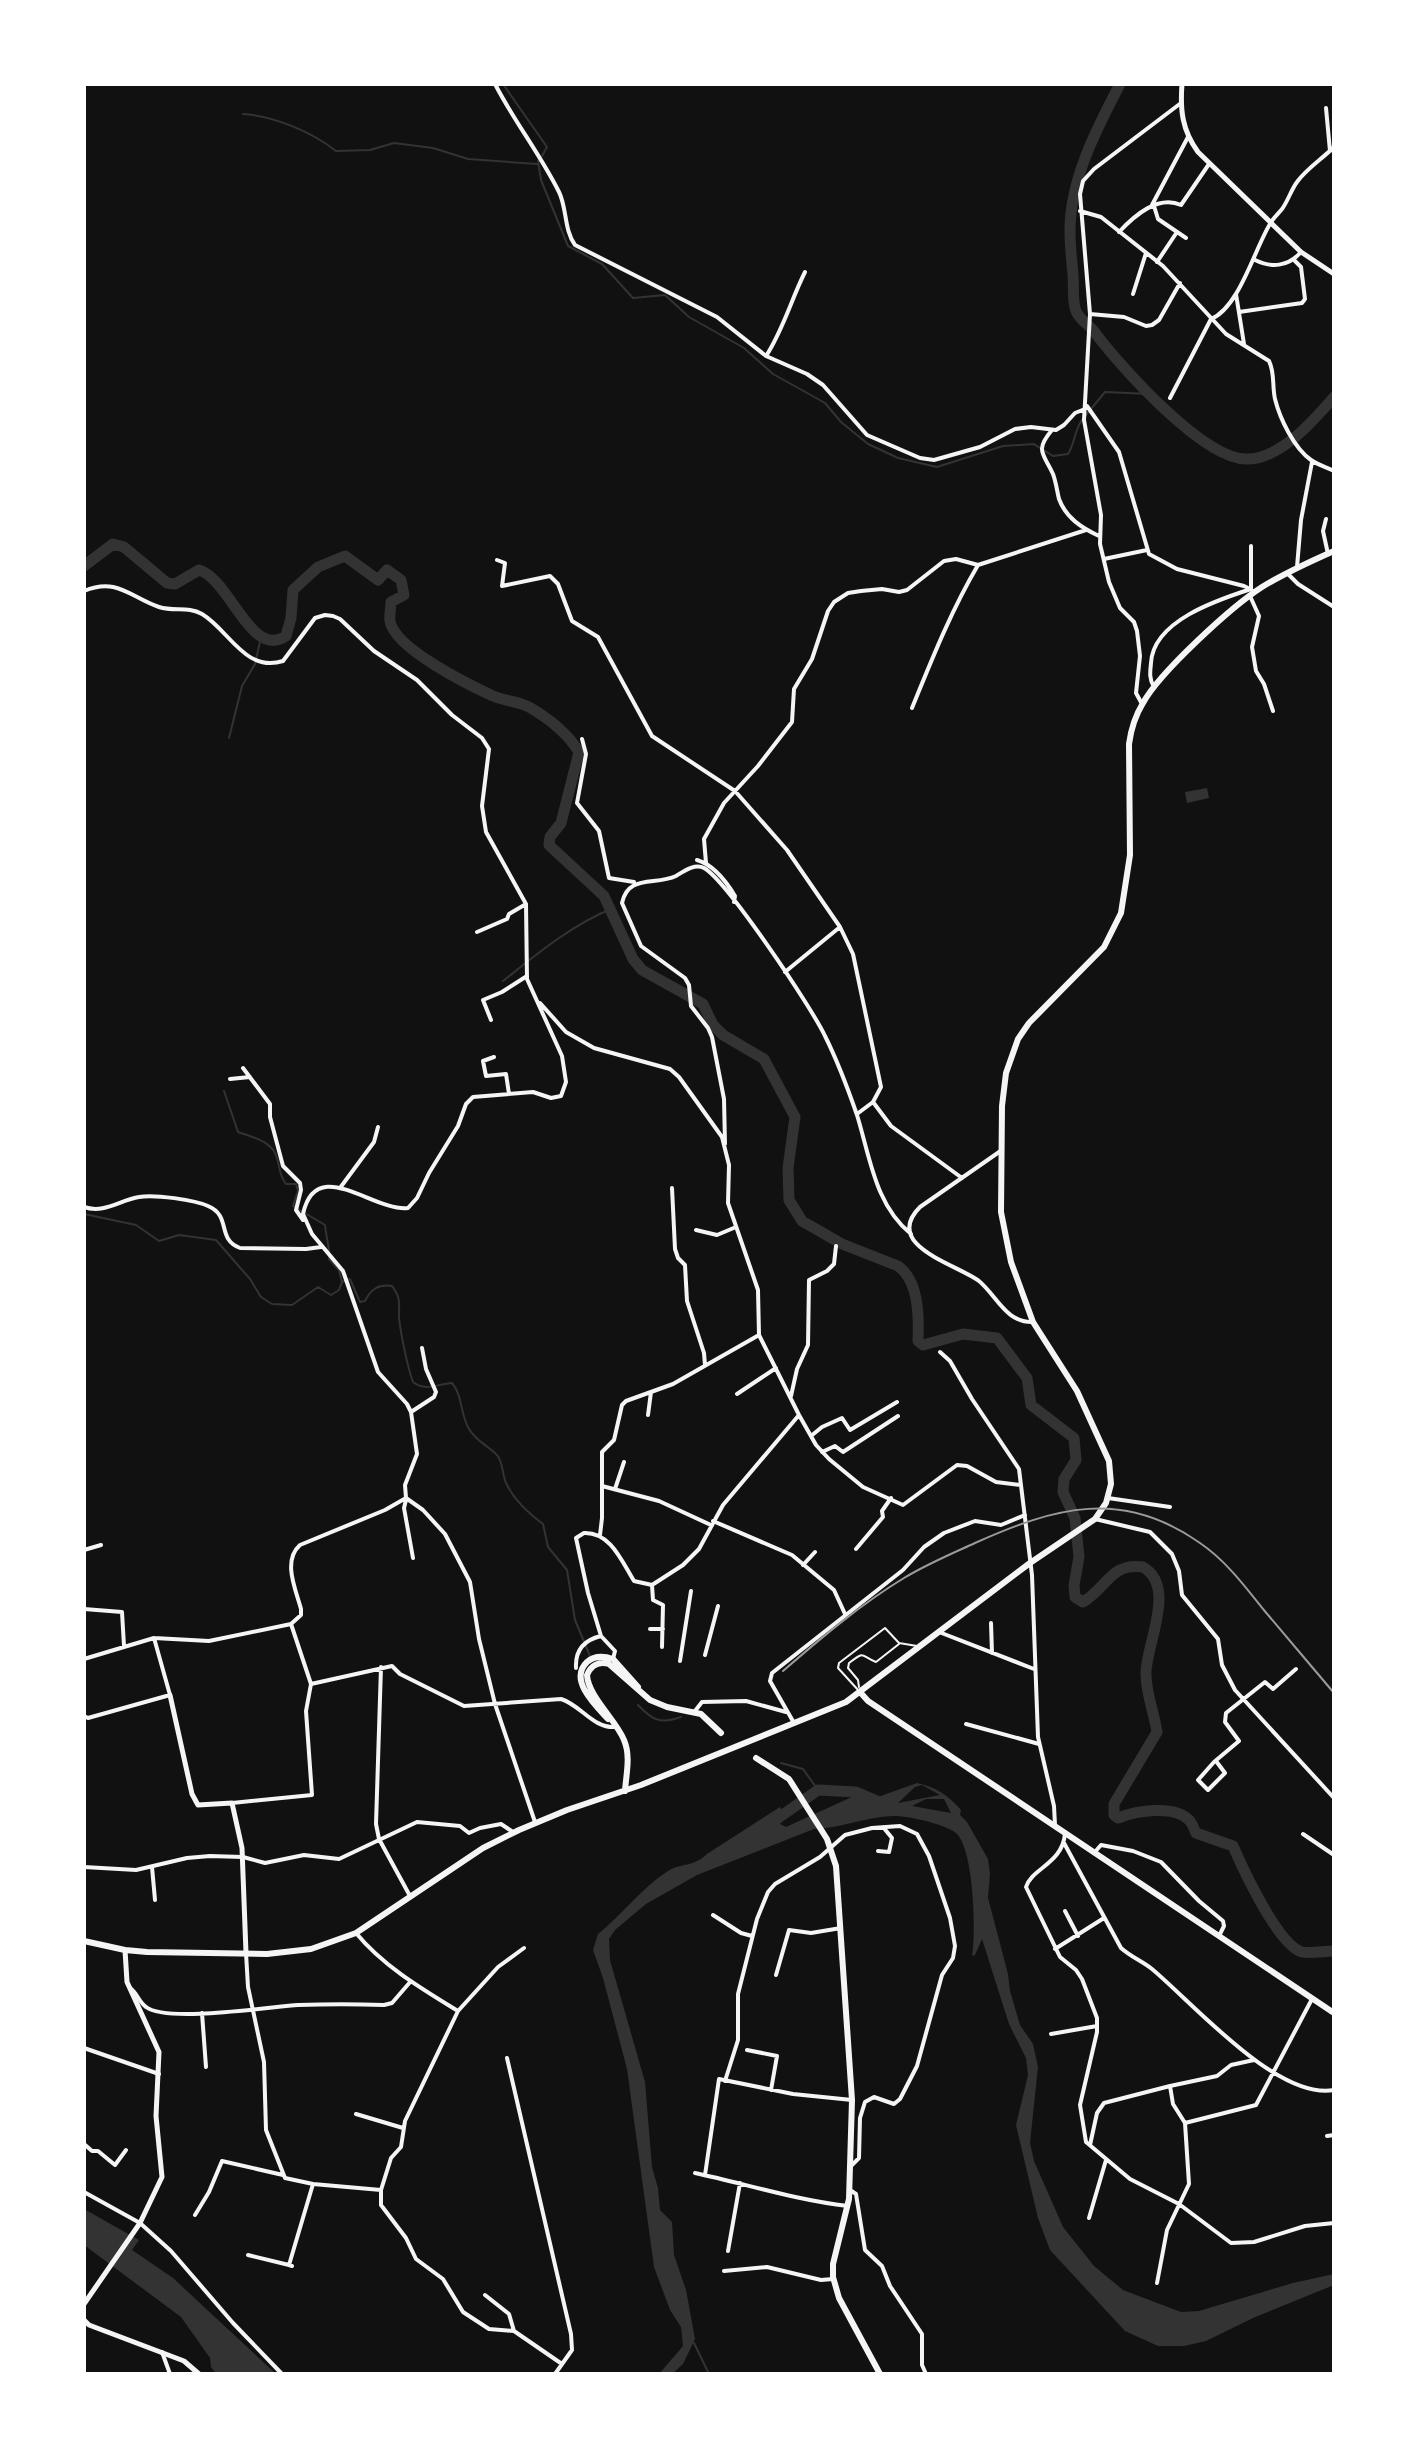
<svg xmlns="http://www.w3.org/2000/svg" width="1418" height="2458" font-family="'Nunito Sans',sans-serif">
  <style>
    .water { fill: #333; fill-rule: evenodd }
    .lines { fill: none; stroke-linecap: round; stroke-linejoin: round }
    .stream { stroke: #333; stroke-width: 2 }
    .river { stroke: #333; stroke-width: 11 }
    .service { stroke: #f5f5f5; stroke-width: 2 }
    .minor { stroke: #f5f5f5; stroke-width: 4 }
    .tertiary { stroke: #f5f5f5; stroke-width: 5 }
    .secondary { stroke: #f5f5f5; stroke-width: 5 }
    .primary { stroke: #f5f5f5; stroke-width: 6 }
    .rail { stroke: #9a9a9a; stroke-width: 2 }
  </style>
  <rect width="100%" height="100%" fill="#111"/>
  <path class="water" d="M1207,788L1209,798L1187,803L1185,792Z
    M917,1783C936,1787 949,1796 961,1810L960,1815L967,1822L988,1859L990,1874L988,1898L1008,1974L1010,1991L1020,2025L1033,2044L1038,2067L1030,2143L1034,2161L1063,2227L1094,2266L1123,2290L1181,2312L1199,2311L1293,2283L1334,2274V2285L1253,2318L1206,2341L1184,2346H1158L1125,2331L1050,2250L1038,2218L1016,2125L1028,2075L1026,2058L1009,2024L982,1939L975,1955L972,1956C976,1932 974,1852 957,1834C949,1825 906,1815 893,1816C866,1817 841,1828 814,1829L697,1875L646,1904L615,1930L609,1939L610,1960L645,2082L652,2167L658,2188L660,2210L672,2222L674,2255L686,2290L695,2339L683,2364L672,2374H659L683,2346L681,2327L670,2310L654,2267L627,2069L603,1978L593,1950L598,1934C623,1914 641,1888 668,1871C683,1862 692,1868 707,1854L780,1807L785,1816L780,1824L786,1827L854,1796L875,1798ZM922,1785L940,1795L898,1803L915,1787ZM926,1799H944L951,1813L912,1806Z
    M84,2209L139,2240L132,2250L173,2278L276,2374H216L211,2367L210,2358L181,2317L84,2245Z"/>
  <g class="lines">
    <path class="stream" d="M503,84L547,147L542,156
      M243,114C274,116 312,132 336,151L370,150L394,143L433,148L468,159L537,164
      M538,161L541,180L568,246L602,264L633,298L665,295L689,317L744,348L773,374L825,403L841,422L868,444L898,458L937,467L1003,446L1034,444L1040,448
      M1086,415L1105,392L1150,394
      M1045,451L1053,456L1068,454C1075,443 1074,431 1082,420
      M229,738L242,686L255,664L261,637
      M503,981C537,954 570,926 611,909
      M224,1091L238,1132C252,1137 273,1141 277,1158C280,1168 279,1175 286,1184H296L298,1191L293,1206L325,1225C326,1238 330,1246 329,1259L339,1270L342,1282
      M84,1214L136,1225L159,1241L179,1235L216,1240L250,1279L261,1297L272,1304L292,1305L318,1287L331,1295L339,1290L342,1282L350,1279L360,1302L365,1301C371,1289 378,1284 392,1286C401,1298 399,1303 399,1317C400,1331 408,1369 413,1382C426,1392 437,1384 452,1383C463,1396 460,1414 469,1429C476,1441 487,1445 496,1454C503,1460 502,1474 506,1483C514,1500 528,1513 543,1524L548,1547L567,1570L575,1620L590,1656
      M638,1705C653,1721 661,1724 681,1717
      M781,1763L803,1769L818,1790
      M694,2343L709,2374"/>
    <path class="river" d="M1120,84C1097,128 1069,181 1070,233C1070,247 1072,261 1073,275C1074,285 1072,302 1076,311C1079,320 1091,326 1096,334C1121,367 1204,460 1247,459C1281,459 1314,420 1334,397
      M84,566L113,544L124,547L167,583L175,584L199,570C230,579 251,660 286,636L291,618L293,590L318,567L345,556L378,580L387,570L401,580L404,595L391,602C391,608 389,616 390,621C394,648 469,685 493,696C504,701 518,701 529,707C548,718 568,734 579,752L561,823L550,837L549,845L604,896L633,959L642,970L703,1004L713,1025L723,1035L764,1059L795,1117L788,1168L789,1200L802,1221L842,1244L898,1266C919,1281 919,1316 918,1341L923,1345L963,1334L997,1338L1027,1378L1031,1405L1074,1438L1076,1460L1064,1479L1063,1492L1075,1518L1079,1557L1074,1585L1075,1597L1083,1602C1107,1588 1111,1562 1143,1567C1176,1586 1148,1640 1146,1671C1145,1691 1154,1712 1157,1732L1114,1804V1815L1118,1818C1136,1811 1175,1804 1190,1821C1193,1825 1194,1829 1196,1833L1233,1846C1243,1869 1278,1945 1302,1952C1311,1954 1324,1951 1334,1951
      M774,1821L818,1790L856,1792L877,1801"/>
    <path class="service" d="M859,1687L858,1680L848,1668L849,1663C866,1650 860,1656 876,1662L899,1644
      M859,1691L838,1668L839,1663L885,1628L899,1643L917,1646"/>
    <path class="minor" d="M495,84C514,121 540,154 559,192C567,208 564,230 575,245L717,317L766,356L807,374L823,385L867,435L920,458L934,460L980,447L1015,429L1031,427L1056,430L1064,425L1075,413L1085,409
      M1326,108L1330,151
      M1152,205L1188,137
      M1154,206L1158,219L1186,238
      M1080,211L1101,217L1163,266L1226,334L1269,361C1275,373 1272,386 1275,399C1280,419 1294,448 1311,460C1318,465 1326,467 1334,471
      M1119,232C1135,215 1158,195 1181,205L1209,164
      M1255,260C1271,268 1288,267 1301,252
      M1157,262L1177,232
      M1133,294L1146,253
      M1236,294L1244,344
      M1239,312L1302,303L1305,299L1301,267L1294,260
      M1090,314L1124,317L1146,326L1152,325L1159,320L1180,283
      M766,356C783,330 791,300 805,272
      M1170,398L1211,319C1239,308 1255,248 1270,224C1273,218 1278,214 1282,209C1288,201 1291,190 1297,182C1306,169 1322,159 1334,147
      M1087,406L1119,452L1149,554L1177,569L1244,586L1254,591
      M1052,430C1034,451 1044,454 1053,474C1056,482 1057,491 1059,499C1066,518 1082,528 1099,536
      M1326,519L1323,531L1328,554
      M1104,559L1147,550
      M497,560L505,563L502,586L550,576L558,584L572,621L598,637L652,736L735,791L787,850L840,927L853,954L881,1087L873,1102L857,1114
      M1297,567L1301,520L1312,462
      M1287,573L1298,584L1334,607
      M84,591C117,577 130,597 159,607C174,612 188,606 202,614C229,630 245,673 283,661L315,618L325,615L333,616L340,619L374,651L417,680L452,715L482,738L489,749L482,806L486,832L526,904L527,979L562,1056L566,1082L561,1096L551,1098L533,1092L473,1097L466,1104L458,1126L429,1173L417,1198L408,1208C373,1212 316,1154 303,1214L312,1234L343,1271L378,1372L407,1404L411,1412L417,1454L405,1485L406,1498L423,1510L445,1534L470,1582L479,1639L495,1704L535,1822
      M1250,596L1259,616L1252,647L1256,671L1264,684L1273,711
      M1154,687C1149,679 1150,672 1151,663C1153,621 1217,600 1251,589V546
      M1142,704L1136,693L1140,656L1137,631L1134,622L1120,608L1109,582L1100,544L1101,515L1084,420L1090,314L1080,194L1083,181L1094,169L1181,103
      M912,708C932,659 951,611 978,565
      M582,739L586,754L577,803L599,831L609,878L634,882
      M697,860C714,865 726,881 735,896L734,902
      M706,863L704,839L724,803L758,766L792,722L794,689L812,659L828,611L834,602L848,593L861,591L882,589L899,592L907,590L944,561L956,559L978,565L1086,530
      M477,932L507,919L509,914L526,904
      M785,972L840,927
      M540,1003L566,1032L594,1048L670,1069L679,1077L722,1137L729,1165L728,1203L758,1290L759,1335L799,1415L816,1445L829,1459L863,1487L903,1505L957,1465L967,1466L996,1482L1021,1485
      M491,1020L483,1000L502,992L527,976
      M494,1057L483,1061L486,1076L506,1074L509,1094
      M243,1068L270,1104V1117L283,1166L300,1183L301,1190L296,1210L303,1220
      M230,1079L250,1077
      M873,1102L891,1126L962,1178
      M725,1144L724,1099L712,1037L708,1028L691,1006L689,985L685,978L641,946L622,903C628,874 655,886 676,876C684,871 695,863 704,868C727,881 812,1008 825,1036C837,1060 848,1089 857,1115C870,1157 875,1205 911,1234
      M1002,1150L920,1207C881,1246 959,1265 979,1281C997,1296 1006,1323 1033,1322
      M340,1188L374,1142L378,1127
      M672,1188L675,1249L678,1258L685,1265L687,1301L704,1353L705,1365
      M84,1207C104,1214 120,1200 139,1197C154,1194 195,1200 208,1206C232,1216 216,1239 240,1248L306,1249L321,1247
      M696,1230L717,1235L736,1227
      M940,1352L950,1361L972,1399L1019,1469L1032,1575L1038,1737L1054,1806L1055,1825
      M737,1394L776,1368
      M791,1396L797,1369L808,1345L809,1280L827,1271L834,1264L836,1246
      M411,1412L434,1397L436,1392L426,1369L422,1348
      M648,1415L651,1392
      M811,1436L822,1427L842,1418L850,1430L897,1402
      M822,1452L835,1446L843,1452L898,1416
      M602,1486L659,1501L711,1525
      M615,1489L624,1462
      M1108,1498L1170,1507
      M406,1500L404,1508L413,1558
      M1095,1519L1150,1532L1172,1554L1179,1571L1182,1595L1218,1639L1222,1665L1235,1690L1334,1798
      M713,1521L792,1555L834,1590L845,1614
      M600,1535L602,1518V1452L614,1440L622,1405L626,1401L673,1384L759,1335
      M856,1549L883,1517L882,1511L891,1498
      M84,1550L101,1545
      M803,1565L815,1552
      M652,1585L653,1600L663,1605L662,1647
      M84,1609L122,1612L124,1646
      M991,1623L992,1653
      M650,1629H663
      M939,1632L1034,1669
      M705,1655L718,1606
      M84,1659L154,1638L209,1641L291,1624L301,1615V1609C296,1590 282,1561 300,1545L385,1510L406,1498
      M613,1659L615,1651L601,1636L588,1593L576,1538L584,1533C611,1532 622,1562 634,1581L652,1585L683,1565L699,1549L723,1505L799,1415
      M680,1661L691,1591
      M381,1667L376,1824L379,1839L410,1896
      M576,1668C575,1650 584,1640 601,1636
      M311,1684L392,1666L400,1674L464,1706L561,1699C581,1705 593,1729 616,1727
      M695,1711L702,1702L746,1701L786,1712
      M84,1716L88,1718L170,1695L154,1638
      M794,1723L770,1681L772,1673L903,1570L924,1547L944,1533L975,1521L1001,1525L1025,1515
      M966,1724L1039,1744
      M1216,1761L1225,1773L1208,1790L1198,1780L1214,1762L1239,1741L1225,1722L1226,1713L1265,1682L1273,1689L1296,1669
      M232,1803L312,1795L306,1711L311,1684L291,1624
      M1065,1834C1062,1864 1032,1868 1026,1887L1060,1957L1076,1970L1082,1979L1097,2018V2032L1080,2105L1086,2142L1130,2179L1179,2204L1231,2243L1254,2242L1305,2226L1334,2223
      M1303,1834L1334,1855
      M1064,1843L1121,1948C1131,1957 1142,1961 1152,1969C1194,2004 1277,2100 1334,2090
      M878,1851L889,1852L892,1838L883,1827
      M1094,1853L1101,1845L1133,1851L1161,1862L1199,1901L1223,1921L1224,1926L1219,1936
      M84,1867L136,1870L187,1858L210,1856L243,1857L265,1863L304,1855L339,1859L417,1822L460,1826L469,1833L480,1828L501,1824L513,1832
      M152,1867L155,1900
      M1065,1911L1078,1936
      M713,1915L741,1933L752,1936
      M356,1933C383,1966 422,1989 458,2011
      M1055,1949L1104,1918
      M246,1953L248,1987L264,2062L266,2130L285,2178L313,2184
      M776,1975L789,1930L811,1933L841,1928
      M130,1988C137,1993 139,2002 146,2007C167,2023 269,2007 298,2005C327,2004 356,2004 384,2005L392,2003L411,1981
      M202,2013L206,2067
      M1051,2034L1097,2026
      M84,2048L159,2074
      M747,2050L777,2056L771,2090
      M507,2058L571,2334L572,2350L555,2374
      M725,2081L738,2040V1994L757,1919L768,1892L775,1884L820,1857L845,1835L872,1828L900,1826L917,1834L929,1856L950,1918L955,1946L953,1958L942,1975L917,2066L900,2099L894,2104L874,2097L865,2102L860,2118L859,2158L851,2166
      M1170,2086L1217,2076L1231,2065L1254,2060
      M356,2114L403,2128
      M1185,2123L1256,2105L1312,1999
      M1327,2136L1334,2135
      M84,2144L92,2151H98L115,2165L126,2150
      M1090,2145L1097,2113L1104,2103L1170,2086L1173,2104L1185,2123L1189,2184L1167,2230L1157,2283
      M695,2173C746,2184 796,2200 848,2206
      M705,2175L719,2079L793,2094L852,2100
      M850,2190L856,2194L865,2250L882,2266L890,2286L922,2334V2365L926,2374
      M84,2192L140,2223L171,2251L233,2323L282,2374
      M195,2215L209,2192L222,2161L283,2175
      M1089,2218L1106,2160
      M728,2251L740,2183
      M248,2255L289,2265
      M292,2266L289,2265L313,2184L381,2190
      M724,2271L767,2267L821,2280L833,2279
      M485,2295L509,2314L514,2331L562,2364
      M514,2331L489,2329L463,2312L443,2279L416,2259L406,2238L381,2205V2190L391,2158L401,2147L405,2121L458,2011L498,1967L524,1948
      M162,2352L170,2374"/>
    <path class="tertiary" d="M170,1695L192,1794L198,1805L232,1803L242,1848L246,1953
      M84,2304L140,2223L162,2177L156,2116L159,2052L127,1982L125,1950
      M84,2320L89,2325L184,2361L199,2374"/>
    <path class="secondary" d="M1182,84C1180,110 1182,130 1198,152L1301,252L1334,274"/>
    <path class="primary" d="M860,1692L868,1701L1334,2013
      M608,1719C596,1706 568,1680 587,1662C595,1655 604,1656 613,1659L638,1687
      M756,1758L789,1779L827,1839L836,1866L852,2100L849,2199L833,2264V2277L839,2298L880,2374
      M625,1791C626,1775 631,1756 624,1740C616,1720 588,1696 587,1675C591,1665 599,1661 609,1664L650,1700L667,1707L701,1714L721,1733
      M84,1941L125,1950L147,1952L267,1954L311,1949L356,1933L483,1848L519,1830L567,1810L641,1785L846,1702L1030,1563L1095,1519L1106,1503L1111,1484L1109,1461L1077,1391L1033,1322L1011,1262L1001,1212L1002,1106L1006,1073L1018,1039L1029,1023L1104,947L1121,913L1130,855L1129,744C1131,729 1135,716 1143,703C1160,672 1231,607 1262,587C1285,573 1309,562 1334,551"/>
    <path class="rail" d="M783,1671C821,1638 861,1604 904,1578C927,1564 951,1554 975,1543C1055,1507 1122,1488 1200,1543C1225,1560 1244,1585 1263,1609C1287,1637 1310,1665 1334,1693"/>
  </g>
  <rect width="1418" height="2458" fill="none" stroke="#ffffff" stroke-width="172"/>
</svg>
